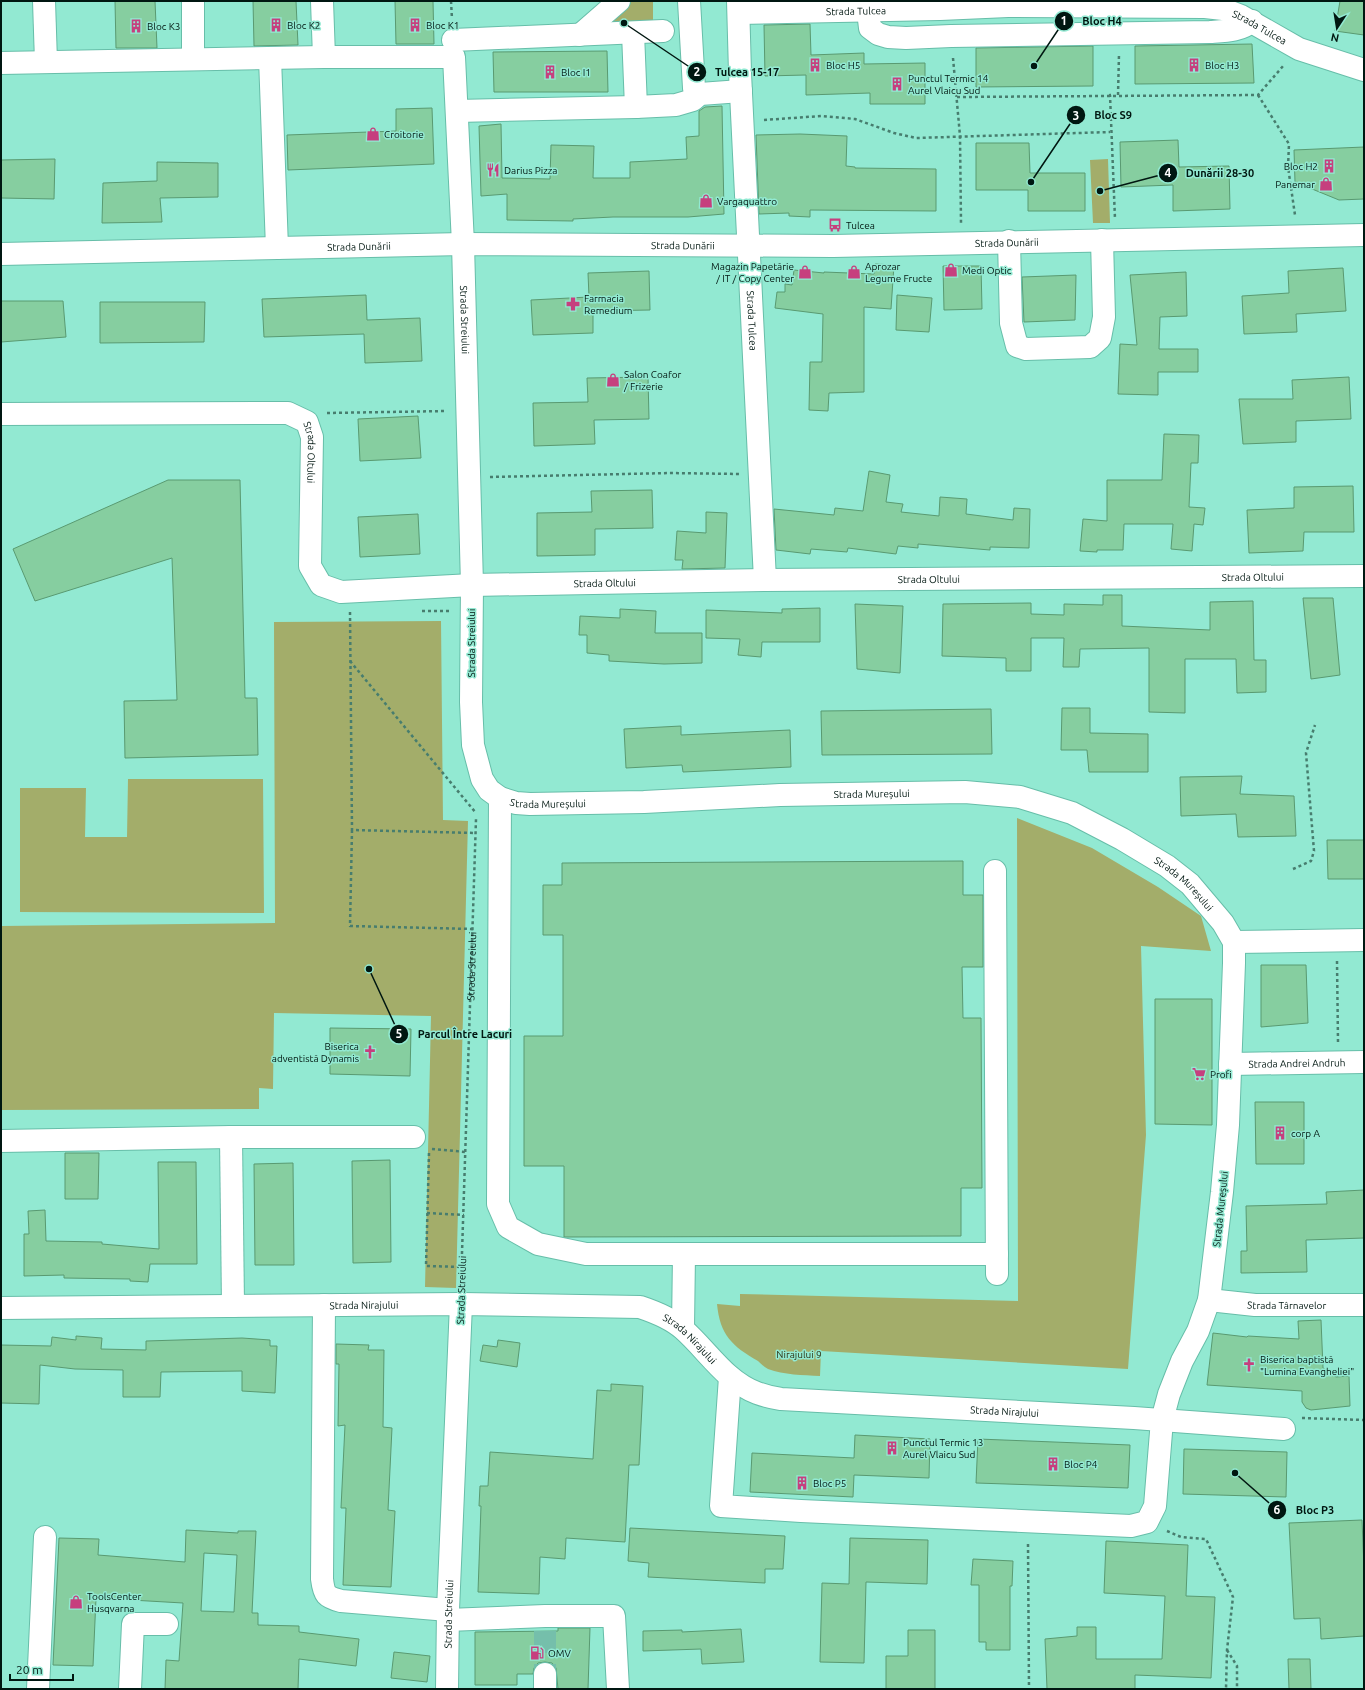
<svg xmlns="http://www.w3.org/2000/svg" width="1365" height="1690" font-family="Ubuntu,sans-serif">
  <style>
    .green { fill: #a3ad6a }
    .building { fill: #86cea0; stroke: #599a71; fill-rule: evenodd }
    .lines { fill: none; stroke-linecap: round; stroke-linejoin: round }
    .minor-tunnel { stroke: #75bfab; stroke-width: 22; stroke-dasharray: 22 11; stroke-linecap: butt }
    .minor-casing { stroke: #67bea9; stroke-width: 24 }
    .path { stroke: #477d6e; stroke-width: 2.5; stroke-dasharray: 3 3; stroke-linecap: butt }
    .minor { stroke: #fff; stroke-width: 22 }
    .labels { text-anchor: middle; stroke-width: 3; stroke-linejoin: round; paint-order: stroke }
    .street-label { font-size: 10px; fill: #001711; stroke: #92e9d2 }
    .poi-label { font-size: 10px; fill: #001711; stroke: #92e9d2; text-anchor: start }
    .park-label { font-size: 10px; fill: #2f3313; stroke: #92e9d2 }
    .leader { fill: none; stroke: #001711; stroke-width: 1.5 }
    .callout-dot { fill: #001711; stroke: #92e9d2; stroke-width: 1.5 }
    .mark-label { font-size: 12px; text-anchor: middle; font-weight: bold; fill: #fff }
    .callout-label { font-size: 11px; text-anchor: middle; font-weight: bold; fill: #001711; stroke: #92e9d2; stroke-width: 3; stroke-linejoin: round; paint-order: stroke }
  </style>
  <rect width="100%" height="100%" fill="#92e9d2"/>
  <path class="green" d="M619,1H653V32L580,35Z
    M1108,159L1110,223H1093L1090,160Z
    M441,621L443,820L468,821L456,1288L425,1287L431,1016L274,1013L273,1089L259,1088V1109L1,1110V926L275,923L274,622Z
    M128,779H263L264,913L20,912V788H86L85,837H127Z
    M1017,818L1092,848L1158,887L1201,916L1211,951L1141,946L1146,1135L1128,1369L821,1351L820,1376C803,1375 784,1375 768,1369C764,1367 761,1364 758,1361C732,1346 720,1335 717,1304L740,1306V1294L1018,1301Z"/>
  <path class="building" d="M115,1H155L157,48H116Z
    M253,1H296L298,45L254,46Z
    M395,1H433L434,44H396Z
    M1340,1H1364V35L1335,31Z
    M810,24L811,55L864,53V64L925,63V104H870V93L806,95V75L765,76L764,25Z
    M1252,44L1254,83L1135,84V46Z
    M1093,46V86L976,87V48Z
    M607,51L608,92H494L493,52Z
    M722,106L724,214L688,217H613L573,219V221L507,220V194L481,196L479,126L501,124L502,178L550,179L551,145L594,146L593,178H630V162L687,159L686,137L699,136V111L705,107Z
    M432,108L434,164L288,170L287,135L396,131V109Z
    M800,134L847,136L846,166L855,167V168L936,169V211L810,210V217L789,216V213L759,214L756,135Z
    M1178,140L1179,167L1229,166L1230,209L1173,211V185L1121,187L1120,142Z
    M976,143H1029L1030,173H1085V211H1028V190H976Z
    M1364,147V199L1339,200L1295,182L1294,150Z
    M55,159L54,199L1,198V160Z
    M157,162L218,163V197L160,198L162,222L102,223L103,183L157,181Z
    M875,264L894,265L891,309L864,307V392L829,393L828,411L809,410L810,362H822L823,314L775,308L777,292H785V284L792,285L794,270L824,273V272L874,274Z
    M943,266H981L982,309L944,310Z
    M1343,268L1346,311L1296,314L1297,332L1244,334L1242,296L1289,293L1288,271Z
    M649,271L650,310L593,311V333L533,335L531,300L589,297L588,273Z
    M1186,272L1187,316L1160,317L1159,349H1198V372H1158V395L1118,394L1120,344L1137,345L1130,275Z
    M1076,275L1075,320L1024,322L1022,277Z
    M366,295L367,320L420,318L422,361L365,363L364,334L264,337L262,299Z
    M897,295L932,298L929,332L896,330Z
    M1,301H63L66,337L1,342Z
    M100,302H205L204,342L100,343Z
    M648,377L649,419L594,420L595,444L534,446L533,403L588,402L587,378Z
    M1349,377L1351,419L1296,421V442L1243,444L1239,399H1293L1292,380Z
    M418,416L421,458L360,461L358,419Z
    M1164,434L1199,435L1198,463H1191L1189,507L1205,508L1203,525L1194,524L1192,551L1171,549L1173,524H1124L1123,550H1097V552L1080,551L1083,519L1107,521V480H1162Z
    M869,471L890,475L886,502L903,504L901,512L939,516L940,497L967,499L966,514L1013,520L1014,508L1030,509L1029,548L990,547V550L918,544V548L898,546L896,554L848,548L847,552L811,549L810,554L776,550L774,509L834,515L835,508L863,511Z
    M168,480H240L245,698H257L258,755L125,758L124,701L177,700L172,558L35,601L13,549Z
    M1353,486L1354,532H1304L1303,551L1249,553L1247,510L1294,508V487Z
    M652,490L653,528L595,529V555L537,556V513L592,512L591,491Z
    M706,512L727,513L725,568L682,569L683,560H675L677,531L706,533Z
    M418,514L420,554L360,557L358,517Z
    M1103,595H1122V626L1210,630V602L1253,601L1254,660H1266V692L1237,693L1236,659H1185V713L1149,712V648L1080,649L1079,667H1063L1064,638H1031V671H1006V658L942,656L943,604L1031,603V614L1064,615V604L1103,605Z
    M1303,598H1333L1340,675L1311,679Z
    M855,604L903,606L900,673L857,669Z
    M820,608V642H762L761,657L738,655L740,639L706,638V610L782,613V609Z
    M620,609L656,611L655,633H702V663L664,664L609,661V655L587,653V635H579L580,616L620,618Z
    M1062,708H1090V733L1148,734V772H1089L1087,750H1061Z
    M991,709L992,754L822,755L821,711Z
    M681,726V735L790,730L791,767L683,772L682,765L626,768L624,729Z
    M1242,776L1240,794L1294,796L1296,836L1238,837L1236,814L1181,816L1180,777Z
    M1327,840H1364V879H1328Z
    M963,861V895H983V967H962L963,1018H981L982,1188H961V1236L564,1237V1166H524V1036H563V935H543V885H562V863Z
    M1261,965H1306L1308,1023L1261,1027Z
    M1155,999H1212V1125L1155,1124Z
    M330,1028L411,1029L410,1076L330,1074Z
    M1255,1102H1304V1164H1256Z
    M65,1153H99L98,1199H65Z
    M390,1160L391,1262L353,1263L352,1161Z
    M158,1162H196L197,1264H150L148,1282L130,1281V1279L64,1278V1275L24,1276V1234H29L28,1211L45,1210L46,1241L102,1242V1244L159,1249Z
    M293,1163L294,1265H255L254,1164Z
    M1364,1190V1238L1306,1240L1307,1272L1241,1273V1251H1247L1246,1206L1327,1204L1326,1192Z
    M1321,1320L1323,1368L1336,1377L1349,1376L1350,1406L1311,1410L1306,1408L1302,1402V1391L1207,1385L1213,1333L1247,1337L1248,1336L1299,1339L1298,1321Z
    M76,1336L102,1338L101,1349L146,1350V1341L242,1338L270,1340V1346H277L275,1393L242,1391V1371L161,1372L160,1397H123V1370L75,1369L40,1365L39,1404L1,1403V1345L51,1346L52,1337L76,1340Z
    M498,1340L520,1343L517,1367L480,1361L483,1345L497,1347Z
    M336,1344L369,1345L368,1350H384L383,1427L392,1428L388,1510L395,1511L391,1587L343,1585L346,1508H341L345,1425L338,1426L339,1364H336Z
    M611,1384L643,1386L639,1465H629L625,1542L566,1538L565,1559L540,1557L539,1594L478,1592L481,1506H479L480,1486H488L490,1452L593,1459L597,1390L611,1391Z
    M855,1435L930,1439L929,1478L854,1475L853,1497L750,1492L752,1453L854,1458Z
    M978,1439L1130,1445L1128,1488L976,1483Z
    M1184,1449L1287,1452L1286,1497L1183,1494Z
    M1362,1520L1364,1568V1636L1321,1639L1320,1618L1294,1619L1289,1523Z
    M630,1528L785,1536L783,1569H765V1583L648,1577L649,1563L628,1561Z
    M186,1530L238,1533V1531H256L252,1613H258V1625L299,1626V1632L359,1639L356,1666L299,1659L298,1689H165L166,1660L179,1661L183,1603L96,1598L93,1666L53,1665L59,1538L99,1539L98,1555L185,1562ZM204,1553L237,1555L234,1612L201,1611Z
    M850,1538L928,1540L927,1584L866,1582L864,1663L820,1662L822,1583L849,1584Z
    M1106,1541L1188,1545L1186,1596L1215,1597L1211,1678L1135,1675V1689H1047L1045,1639L1077,1636V1627H1096V1659H1162L1165,1596L1104,1593Z
    M973,1559L1013,1561L1012,1586H1010V1650H986V1642H979V1585H971Z
    M558,1628H590L588,1689H558L556,1668L552,1663L545,1662L538,1663L534,1668L533,1674H517V1685H475V1632L558,1631Z
    M741,1629L744,1662L702,1664L701,1649L643,1651V1631L682,1630V1632Z
    M908,1630H935V1689H886V1656H908Z
    M394,1652L430,1656L427,1682L391,1678Z
    M1288,1659H1310L1311,1689H1289Z"/>
  <g class="lines">
    <path class="minor-tunnel" d="M545,1631V1674"/>
    <g class="minor-casing">
      <g id="minor">
        <path d="M44,1L46,62"/>
        <path d="M322,1L324,57"/>
        <path d="M689,1L694,88L695,93L700,94"/>
        <path id="s2" d="M738,1L740,73L765,580"/>
        <path d="M868,11L870,28L878,34L888,37L906,38L951,36L1210,32C1225,31 1241,31 1252,21"/>
        <path id="s3" d="M739,13L940,9L1008,6L1205,7L1223,9L1241,16L1299,49L1364,70"/>
        <path d="M633,33L636,107"/>
        <path d="M580,35L619,1"/>
        <path d="M453,40L663,31"/>
        <path d="M270,58L277,248"/>
        <path d="M193,59V1"/>
        <path id="s4" d="M1,63L324,57H454L463,244L472,585L471,702L473,745L482,779L489,790L500,798L516,803L530,804L644,802L780,795L965,792L1020,797L1072,813L1122,839L1167,866L1190,884L1223,923L1234,942V963L1228,1125L1222,1192L1209,1300L1198,1331L1182,1361L1169,1394L1162,1420L1155,1506L1147,1522L1131,1526L801,1511L721,1506L730,1377"/>
        <path d="M457,111L636,107L676,105L693,100L700,94L741,91"/>
        <path d="M1009,241L1011,323L1017,346L1026,349L1090,347L1100,338L1104,317L1102,240"/>
        <path id="s5" d="M1,254L463,244L833,246L1364,235"/>
        <path id="s6" d="M1,414L288,413L307,422L312,437L310,566L321,585L341,592L472,585L765,580L1364,576"/>
        <path d="M500,798L498,1204L508,1227L538,1244L586,1254H997"/>
        <path d="M995,871L997,1274"/>
        <path d="M1234,942L1364,940"/>
        <path id="s7" d="M1230,1064L1364,1062"/>
        <path d="M231,1137L233,1306"/>
        <path d="M1,1141L231,1137H414"/>
        <path id="s8" d="M1209,1300L1255,1305H1364"/>
        <path d="M324,1305L322,1579C324,1595 326,1597 341,1601L448,1610"/>
        <path id="s9" d="M1,1308L461,1304L640,1307C655,1312 671,1318 683,1329C708,1351 725,1381 757,1393C765,1396 774,1398 781,1399L1134,1418L1284,1429"/>
        <path d="M683,1328L684,1254"/>
        <path d="M448,1620L545,1616H614L618,1689"/>
        <path d="M38,1689L45,1537"/>
        <path d="M130,1689L133,1624H167"/>
        <path id="s10" d="M447,1689L448,1610L461,1304"/>
        <path d="M545,1689V1674"/>
      </g>
    </g>
    <g class="path">
      <path d="M451,1L452,19"/>
      <path d="M953,58L960,136L961,223"/>
      <path d="M1111,95H1110L1115,219"/>
      <path d="M1118,95L1119,54"/>
      <path d="M1258,95L1289,144L1288,167L1295,215"/>
      <path d="M957,97L1258,95L1284,65"/>
      <path d="M764,120L821,116L855,119L894,133L916,138L1110,132"/>
      <path d="M327,413L446,411"/>
      <path d="M490,477L670,473L739,474"/>
      <path d="M422,611H451"/>
      <path d="M350,612L352,830L476,833"/>
      <path d="M350,661L476,813"/>
      <path d="M352,830L350,926L473,929"/>
      <path d="M1293,869L1311,861L1314,851L1306,753L1315,725"/>
      <path d="M1337,961L1338,1042"/>
      <path d="M432,1149L466,1152"/>
      <path d="M429,1153L426,1266L462,1267"/>
      <path d="M427,1213L464,1215"/>
      <path id="s1" d="M461,1284L476,819"/>
      <path d="M1302,1418L1364,1420"/>
      <path d="M1167,1531L1181,1537L1206,1539L1233,1597L1227,1650L1226,1689"/>
      <path d="M1028,1544L1029,1689"/>
      <path d="M1227,1650L1237,1666V1689"/>
    </g>
    <use href="#minor" class="minor"/>
  </g>
  <defs>
    <g id="building-bare" transform="scale(1.08)"><path d="M-4-6H4V6H1V3H-1V6H-4ZM-2.5-4.3h1.7v1.8h-1.7ZM.8-4.3h1.7v1.8H.8ZM-2.5-1h1.7V.8h-1.7ZM.8-1h1.7V.8H.8Z" fill="#c63f7e" stroke="#92e9d2" stroke-width="2.5" paint-order="stroke"/></g>
    <g id="shop-bare" transform="scale(1.08)"><path d="M-5-2.5h2.3a2.7 3.5 0 0 1 5.4 0H5L5.5 6h-11ZM-1.5-2.5h3a1.5 2.3 0 0 0-3 0Z" fill="#c63f7e" stroke="#92e9d2" stroke-width="2.5" paint-order="stroke"/></g>
    <g id="restaurant-bare" transform="scale(1.08)"><path d="M-5-6h1v4h1v-4h1v4h1v-4h1v5L-1.5 .5V6h-2V.5L-5-1ZM5-6V6H3V1.5H1.5Q1.5-4 5-6Z" fill="#c63f7e" stroke="#92e9d2" stroke-width="2.5" paint-order="stroke"/></g>
    <g id="bus-bare" transform="scale(1.08)"><path d="M-5-6H5V4H4V6H2V4H-2V6H-4V4H-5ZM-3.5-4V0h7V-4ZM-3.5 1.2v1.5H-2V1.2ZM2 1.2v1.5H3.5V1.2Z" fill="#c63f7e" stroke="#92e9d2" stroke-width="2.5" paint-order="stroke"/></g>
    <g id="pharmacy-bare" transform="scale(1.08)"><path d="M-2-6h4v4h4v4h-4v4h-4v-4h-4v-4h4Z" fill="#c63f7e" stroke="#92e9d2" stroke-width="2.5" paint-order="stroke"/></g>
    <g id="church-bare" transform="scale(1.08)"><path d="M-1.2-6h2.4v3.5h3.3v2.4h-3.3V6h-2.4V-.1h-3.3v-2.4h3.3Z" fill="#c63f7e" stroke="#92e9d2" stroke-width="2.5" paint-order="stroke"/></g>
    <g id="supermarket-bare" transform="scale(1.08)"><path d="M-6-5.5h2.5l.6 2H6L4.5 2H-2.5L-4.4-4H-6ZM-1.5 3.2a1.3 1.3 0 1 0 .1 0ZM3 3.2a1.3 1.3 0 1 0 .1 0Z" fill="#c63f7e" stroke="#92e9d2" stroke-width="2.5" paint-order="stroke"/></g>
    <g id="fuel-bare" transform="scale(1.08)"><path d="M-5.5-6h7V0h2V4h1.3V-2.5L3-4.5l.8-.8L6-3V5H2.5V1h-1V6h-7ZM-4.2-4.7v3.2H.2V-4.7Z" fill="#c63f7e" stroke="#92e9d2" stroke-width="2.5" paint-order="stroke"/></g>
  </defs>
  <g fill-rule="evenodd">
    <use href="#building-bare" x="276" y="25"/>
    <use href="#building-bare" x="415" y="25"/>
    <use href="#building-bare" x="136" y="26"/>
    <use href="#building-bare" x="815" y="65"/>
    <use href="#building-bare" x="1194" y="65"/>
    <use href="#building-bare" x="550" y="72"/>
    <use href="#building-bare" x="897" y="84"/>
    <use href="#shop-bare" x="373" y="134"/>
    <use href="#building-bare" x="1329" y="166"/>
    <use href="#restaurant-bare" x="493" y="170"/>
    <use href="#shop-bare" x="1326" y="184"/>
    <use href="#shop-bare" x="706" y="201"/>
    <use href="#bus-bare" x="835" y="225"/>
    <use href="#shop-bare" x="951" y="270"/>
    <use href="#shop-bare" x="805" y="272"/>
    <use href="#shop-bare" x="854" y="272"/>
    <use href="#pharmacy-bare" x="573" y="304"/>
    <use href="#shop-bare" x="613" y="380"/>
    <use href="#church-bare" x="370" y="1052"/>
    <use href="#supermarket-bare" x="1199" y="1074"/>
    <use href="#building-bare" x="1280" y="1133"/>
    <use href="#church-bare" x="1249" y="1365"/>
    <use href="#building-bare" x="892" y="1448"/>
    <use href="#building-bare" x="1053" y="1464"/>
    <use href="#building-bare" x="802" y="1483"/>
    <use href="#shop-bare" x="76" y="1602"/>
    <use href="#fuel-bare" x="537" y="1653"/>
  </g>
  <g class="labels">
    <g class="street-label">
      <text dy="4" stroke="none"><textPath href="#s3" startOffset="117">Strada Tulcea</textPath></text>
      <text dy="4" stroke="none"><textPath href="#s3" startOffset="525">Strada Tulcea</textPath></text>
      <text dy="4" stroke="none"><textPath href="#s5" startOffset="1006">Strada Dunării</textPath></text>
      <text dy="4" stroke="none"><textPath href="#s5" startOffset="358">Strada Dunării</textPath></text>
      <text dy="4" stroke="none"><textPath href="#s5" startOffset="682">Strada Dunării</textPath></text>
      <text dy="4" stroke="none"><textPath href="#s4" startOffset="716">Strada Streiului</textPath></text>
      <text dy="4" stroke="none"><textPath href="#s2" startOffset="320">Strada Tulcea</textPath></text>
      <text dy="4" stroke="none"><textPath href="#s6" startOffset="339">Strada Oltului</textPath></text>
      <text dy="4" stroke="none"><textPath href="#s6" startOffset="1408">Strada Oltului</textPath></text>
      <text dy="4" stroke="none"><textPath href="#s6" startOffset="1084">Strada Oltului</textPath></text>
      <text dy="4" stroke="none"><textPath href="#s6" startOffset="760">Strada Oltului</textPath></text>
      <text transform="translate(471 643) rotate(-90)" y="4">Strada Streiului</text>
      <text dy="4" stroke="none"><textPath href="#s4" startOffset="1576">Strada Mureșului</textPath></text>
      <text dy="4" stroke="none"><textPath href="#s4" startOffset="1252">Strada Mureșului</textPath></text>
      <text dy="4" stroke="none"><textPath href="#s4" startOffset="1912">Strada Mureșului</textPath></text>
      <text dy="4" stroke="none"><textPath href="#s1" startOffset="318">Strada Streiului</textPath></text>
      <text dy="4" stroke="none"><textPath href="#s7" startOffset="67">Strada Andrei Andruh</textPath></text>
      <text transform="translate(1220 1209) rotate(-84)" y="4">Strada Mureșului</text>
      <text transform="translate(461 1290) rotate(-88)" y="4">Strada Streiului</text>
      <text dy="4" stroke="none"><textPath href="#s9" startOffset="363">Strada Nirajului</textPath></text>
      <text dy="4" stroke="none"><textPath href="#s8" startOffset="78">Strada Târnavelor</textPath></text>
      <text dy="4" stroke="none"><textPath href="#s9" startOffset="699">Strada Nirajului</textPath></text>
      <text dy="4" stroke="none"><textPath href="#s9" startOffset="1035">Strada Nirajului</textPath></text>
      <text dy="4" stroke="none"><textPath href="#s10" startOffset="75">Strada Streiului</textPath></text>
    </g>
    <g class="poi-label">
      <text x="287" y="29">Bloc K2</text>
      <text x="426" y="29">Bloc K1</text>
      <text x="147" y="30">Bloc K3</text>
      <text x="826" y="69">Bloc H5</text>
      <text x="1205" y="69">Bloc H3</text>
      <text x="561" y="76">Bloc I1</text>
      <text x="908" y="82">Punctul Termic 14<tspan x="908" dy="12">Aurel Vlaicu Sud</tspan></text>
      <text x="384" y="138">Croitorie</text>
      <text x="1318" y="170" text-anchor="end">Bloc H2</text>
      <text x="504" y="174">Darius Pizza</text>
      <text x="1315" y="188" text-anchor="end">Panemar</text>
      <text x="717" y="205">Vargaquattro</text>
      <text x="846" y="229">Tulcea</text>
      <text x="794" y="270" text-anchor="end">Magazin Papetărie<tspan x="794" dy="12">/ IT / Copy Center</tspan></text>
      <text x="865" y="270">Aprozar<tspan x="865" dy="12">Legume Fructe</tspan></text>
      <text x="962" y="274">Medi Optic</text>
      <text x="584" y="302">Farmacia<tspan x="584" dy="12">Remedium</tspan></text>
      <text x="624" y="378">Salon Coafor<tspan x="624" dy="12">/ Frizerie</tspan></text>
      <text x="359" y="1050" text-anchor="end">Biserica<tspan x="359" dy="12">adventistă Dynamis</tspan></text>
      <text x="1210" y="1078">Profi</text>
      <text x="1291" y="1137">corp A</text>
      <text x="1260" y="1363">Biserica baptistă<tspan x="1260" dy="12">"Lumina Evangheliei"</tspan></text>
      <text x="903" y="1446">Punctul Termic 13<tspan x="903" dy="12">Aurel Vlaicu Sud</tspan></text>
      <text x="1064" y="1468">Bloc P4</text>
      <text x="813" y="1487">Bloc P5</text>
      <text x="87" y="1600">ToolsCenter<tspan x="87" dy="12">Husqvarna</tspan></text>
      <text x="548" y="1657">OMV</text>
    </g>
    <g class="park-label">
      <text x="799" y="1358">Nirajului 9</text>
    </g>
  </g>
  <path class="leader" d="M1034 66L1064 21M624 23L697 72M1031 182L1076 115M1100 191L1168 173M369 969L399 1034M1235 1473L1277 1510"/>
  <g class="callout-dot">
    <circle cx="1034" cy="66" r="4"/>
    <circle cx="624" cy="23" r="4"/>
    <circle cx="1031" cy="182" r="4"/>
    <circle cx="1100" cy="191" r="4"/>
    <circle cx="369" cy="969" r="4"/>
    <circle cx="1235" cy="1473" r="4"/>
    <circle cx="1064" cy="21" r="10"/>
    <circle cx="697" cy="72" r="10"/>
    <circle cx="1076" cy="115" r="10"/>
    <circle cx="1168" cy="173" r="10"/>
    <circle cx="399" cy="1034" r="10"/>
    <circle cx="1277" cy="1510" r="10"/>
  </g>
  <g class="mark-label">
    <text x="1064" y="25">1</text>
    <text x="697" y="76">2</text>
    <text x="1076" y="120">3</text>
    <text x="1168" y="177">4</text>
    <text x="399" y="1038">5</text>
    <text x="1277" y="1514">6</text>
  </g>
  <g class="callout-label">
    <text x="1102" y="25">Bloc H4</text>
    <text x="747" y="76">Tulcea 15-17</text>
    <text x="1113" y="119">Bloc S9</text>
    <text x="1220" y="177">Dunării 28-30</text>
    <text x="465" y="1038">Parcul Între Lacuri</text>
    <text x="1315" y="1514">Bloc P3</text>
  </g>
  <rect width="1365" height="1690" fill="none" stroke="#001711" stroke-width="4"/>
  <g transform="translate(1337 28) rotate(192)" stroke="#92e9d2" stroke-width="3" paint-order="stroke">
  <path d="M0-3L7 15L0 10L-7 15Z" fill="#001711"/>
  <text y="-6" font-size="11" font-weight="bold" text-anchor="middle" fill="#001711">N</text>
  </g>
  <path d="M10 1674v6h63v-6" fill="none" stroke="#001711" stroke-width="2"/>
  <text x="16" y="1674" font-size="12" fill="#001711" stroke="#92e9d2" stroke-width="3" paint-order="stroke">20 m</text>
</svg>
